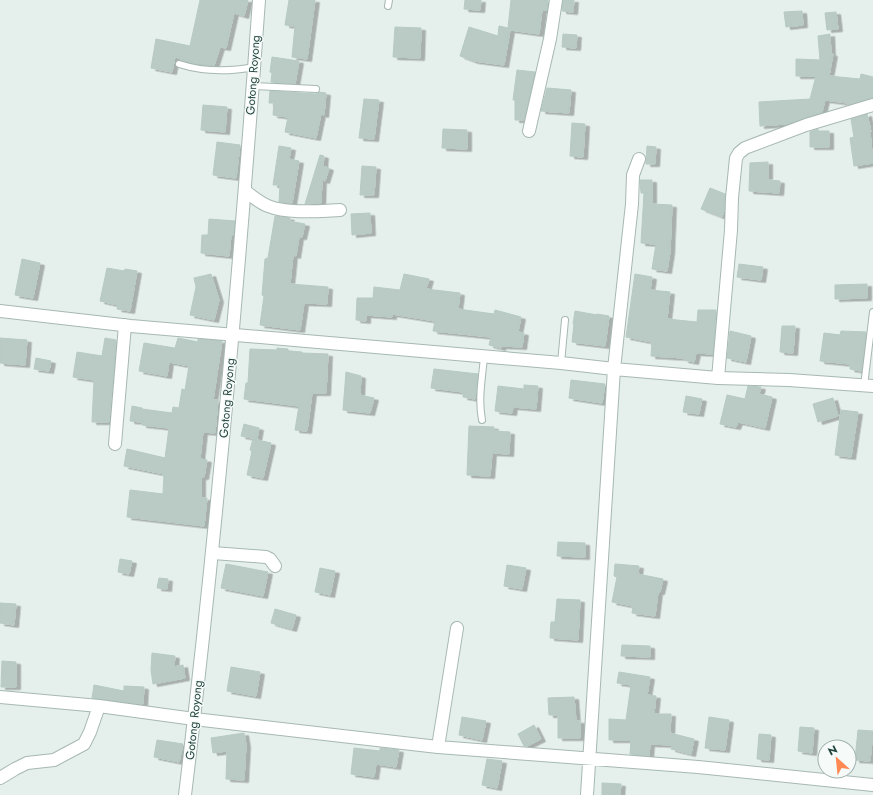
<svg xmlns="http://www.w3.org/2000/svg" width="873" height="795" font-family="Jost,sans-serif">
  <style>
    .building { fill: #bacbc5; stroke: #b6cac3; filter: url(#shadow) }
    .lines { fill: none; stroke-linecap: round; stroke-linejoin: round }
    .service-casing { stroke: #a7b8b3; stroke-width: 8 }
    .minor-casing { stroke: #a7b8b3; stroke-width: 14 }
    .tertiary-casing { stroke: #a7b8b3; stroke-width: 14 }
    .service { stroke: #fff; stroke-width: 6 }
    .minor { stroke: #fff; stroke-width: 12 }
    .tertiary { stroke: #fff; stroke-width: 12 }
    .labels { text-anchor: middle; stroke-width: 3; stroke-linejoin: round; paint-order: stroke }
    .street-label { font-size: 12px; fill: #22443d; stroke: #f6fbf9 }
  </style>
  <defs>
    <filter id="shadow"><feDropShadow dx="4.5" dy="2.5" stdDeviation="0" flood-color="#0004"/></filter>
  </defs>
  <rect width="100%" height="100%" fill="#e5efeb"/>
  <path class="building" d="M200,0H248L244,16L234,13L226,48L220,47L214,66L196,64L175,57L172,72L151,68L156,39L190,46Z
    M289,0H315L307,59L292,57L295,26L285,25Z
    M465,0H481L480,10L464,9Z
    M511,0H548L547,10H542L539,34L510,30L504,65L474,61L460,56L469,27L498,36L499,26L508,28Z
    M563,0H574L573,12L562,11Z
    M802,11L803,25L786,27L784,12Z
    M836,12L838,29L827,30L825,13Z
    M395,27L421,28L420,58L393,57Z
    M563,34L577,35L576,48L562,47Z
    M830,34L831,54H833L829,76L860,79L861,74L873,77V98L848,105V103L825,100L822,112L786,124L760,126L759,102L810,99L816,76H796V59L820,60L818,36Z
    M272,57L299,61L295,84L271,82L272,73L270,72Z
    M517,70L535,72L524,120H515V100H513Z
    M547,88L571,90L569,113L541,111Z
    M270,91L316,94L319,92L326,93L324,115L321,114L316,138L285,132L288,117L273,115L274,103H269Z
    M364,99L379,100L374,139L359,138Z
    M203,105L227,107L225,132L201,130Z
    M867,114L871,132H870L873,163L854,166L850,138L854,137L851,119Z
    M572,123L585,124L583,157L570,156Z
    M443,129L467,130V149L442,148Z
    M818,129V131H829V147H810V132Z
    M217,142L240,145L236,178L213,175Z
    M279,146L291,148L289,159L299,161L292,203L279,202L280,185H273Z
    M647,146L656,147L655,164H646Z
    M320,155L324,156L323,166L329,168L325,181L322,180L321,203L305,204Z
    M768,162V180L780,181L779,193L749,191L750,163Z
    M362,166L376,167L374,195H360Z
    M640,180H652V204L672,205L670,252L667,271L652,269L656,244L641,243L644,193H641Z
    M710,188L725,194L724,211L722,217L701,209Z
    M370,213L371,233L352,235L351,214Z
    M275,216L290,218L289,221L305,224L302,237H299L296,256L293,255L290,284L328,287L327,304L304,303L300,330L260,325L264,296L262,295L265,259L268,258Z
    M209,219L235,221L233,235H231L229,256L201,253L202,235H208Z
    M22,259L40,263L33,298L15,295Z
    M739,264L763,267L761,280L737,277Z
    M107,268L124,271L125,269L137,271L130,311L117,309L118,305L100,301Z
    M211,274L219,300L214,320L190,315L196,287L194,278Z
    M404,274L429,279L426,289L460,293L458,309L494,314L495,310L521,317L518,332L524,333L522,347L502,346L501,348L489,345L491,337L433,331L435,321L392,314V317L366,315V321L356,320L357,298H373L374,287L400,290Z
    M635,274L652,277L650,290L670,292L667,319L697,322L698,310H716L713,354L696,353L694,362L684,360V358L651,356L652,342L626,337Z
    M867,284V298L835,299V285Z
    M575,311L597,315V314L609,316L605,346L572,342L574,324H573Z
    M782,326H795L793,353L780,352Z
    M730,331L751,336L746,362L727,358Z
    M841,331L866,332L861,371L850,369V364L820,361L824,333L840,335Z
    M0,338L27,340L25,365L0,363Z
    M105,338L116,340L109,422H92L94,380L73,377L77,352L102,356Z
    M178,338L198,342V339L222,341L213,400H218L215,433L203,432L200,459L207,460L204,477H201V498H207L204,526L127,517L130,490L163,494L164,474L124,466L127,449L165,458L169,428L142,425V422L130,421L132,406L142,408V409L172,413L173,407L179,408L182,389L185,390L189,366L169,362L167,376L139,371L144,343L175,348Z
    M277,348L288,349V351L302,352V353L328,354L326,393H312L307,431L295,430L299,406L244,399L246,383H248L250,349L277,350Z
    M36,358L51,361L49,371L34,369Z
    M434,369L478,374L475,399L463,397V392L431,388Z
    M346,372L361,376L360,395L374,398L370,413L343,410Z
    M571,380L605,384L602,403L569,398Z
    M524,385L538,386L536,409L513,407L512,413L495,411L498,386L524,389Z
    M748,386L761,387L759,394L772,397L765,428L738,422L736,427L720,424L727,395L745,399Z
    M686,396L702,399L699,414L683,412Z
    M833,398L838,416L818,422L813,404Z
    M841,410L858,412L851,457L835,455Z
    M244,424L259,428L257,439L241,436Z
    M469,426L494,427V431L510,432L509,454L492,453L490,476L467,475Z
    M253,439L271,443L263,478L247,475L252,451L250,450Z
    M558,542L585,543V557L557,556Z
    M120,559L132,561L129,574L118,572Z
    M226,564L268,572L263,596L221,588Z
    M615,564L639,566L638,574L663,579L660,592H658L655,616L632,613L633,606L612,602L617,577L614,576Z
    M507,565L526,568L522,589L504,586Z
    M320,568L335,571L330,595L315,592Z
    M159,578L168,579L167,589L157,588Z
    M557,599L580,600L578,640L550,638L551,622H555Z
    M0,603L16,604L14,625L0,623Z
    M275,609L296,615L292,629L271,623Z
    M622,645L650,646V657L621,656Z
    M152,653L175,656L174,667L183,665L185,678L153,684L151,670Z
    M2,661L16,662V687H1Z
    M231,667L260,672L256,696L227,691Z
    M619,672L650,677L647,695L656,696L654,714H671L670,733L694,739L691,754L671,749L672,745L650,744L649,756L630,754L631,740H609V719L626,720L631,685L617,683Z
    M94,685L124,691V686L144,687L143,704L92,698Z
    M574,697L576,721H580V738H558V715H549L548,698Z
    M462,717L486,721L482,740L459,735Z
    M709,717L729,720L725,750L705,748Z
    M534,725L541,739L527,746H524L518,734Z
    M800,727L814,728L812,753L798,751Z
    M858,730L873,731L870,761L855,760Z
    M244,733L246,745L244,780L226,779L227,751L213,753L211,738Z
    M759,734L771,735L769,760L757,759Z
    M157,740L183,744L179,762L154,757Z
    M354,748L380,751V748L399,750L396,767L376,764L374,777L351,774Z
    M487,759L502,761L497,788L482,785Z
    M602,783L621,784L620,795H602Z"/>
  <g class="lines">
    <g class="service-casing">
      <path id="service" d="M388,6L389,0
        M179,64C204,72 228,72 254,67
        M252,86L316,89
        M561,363L565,320
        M864,386L873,312
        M482,420C478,399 482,379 484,357"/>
    </g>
    <g class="minor-casing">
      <path id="minor" d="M529,131L550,39L556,0
        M245,191C252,196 260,203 268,206C288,214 318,211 340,210
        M0,311L131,326L561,363L614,369L718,378L789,380L873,386
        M718,378L731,230L732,198L736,158L739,153L745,148L806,125L873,105
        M115,444L125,325
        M213,553L266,557L270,559L275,566
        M0,697L99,706L194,719L438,747L698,767L873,785
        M438,747L457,628
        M0,778L15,769L27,763L54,760L84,744L90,732L99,706
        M587,795L614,369L632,204L633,175L639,159"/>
    </g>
    <g class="tertiary-casing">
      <path id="tertiary" d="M185,795C217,531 240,266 259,0"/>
    </g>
    <use href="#service" class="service"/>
    <use href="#minor" class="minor"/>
    <use href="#tertiary" class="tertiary"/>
  </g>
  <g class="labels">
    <g class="street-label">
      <text transform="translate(253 75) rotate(-86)" y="4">Gotong Royong</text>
      <text transform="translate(227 398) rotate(-85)" y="4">Gotong Royong</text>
      <text transform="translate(194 720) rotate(-84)" y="4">Gotong Royong</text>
    </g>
  </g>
  <g transform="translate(837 759) rotate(333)"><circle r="19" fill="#f6fbf9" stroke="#a1b2ae"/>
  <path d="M0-3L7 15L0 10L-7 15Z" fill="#ff8853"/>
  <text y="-6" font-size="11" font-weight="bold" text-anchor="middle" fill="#22443d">N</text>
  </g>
</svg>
